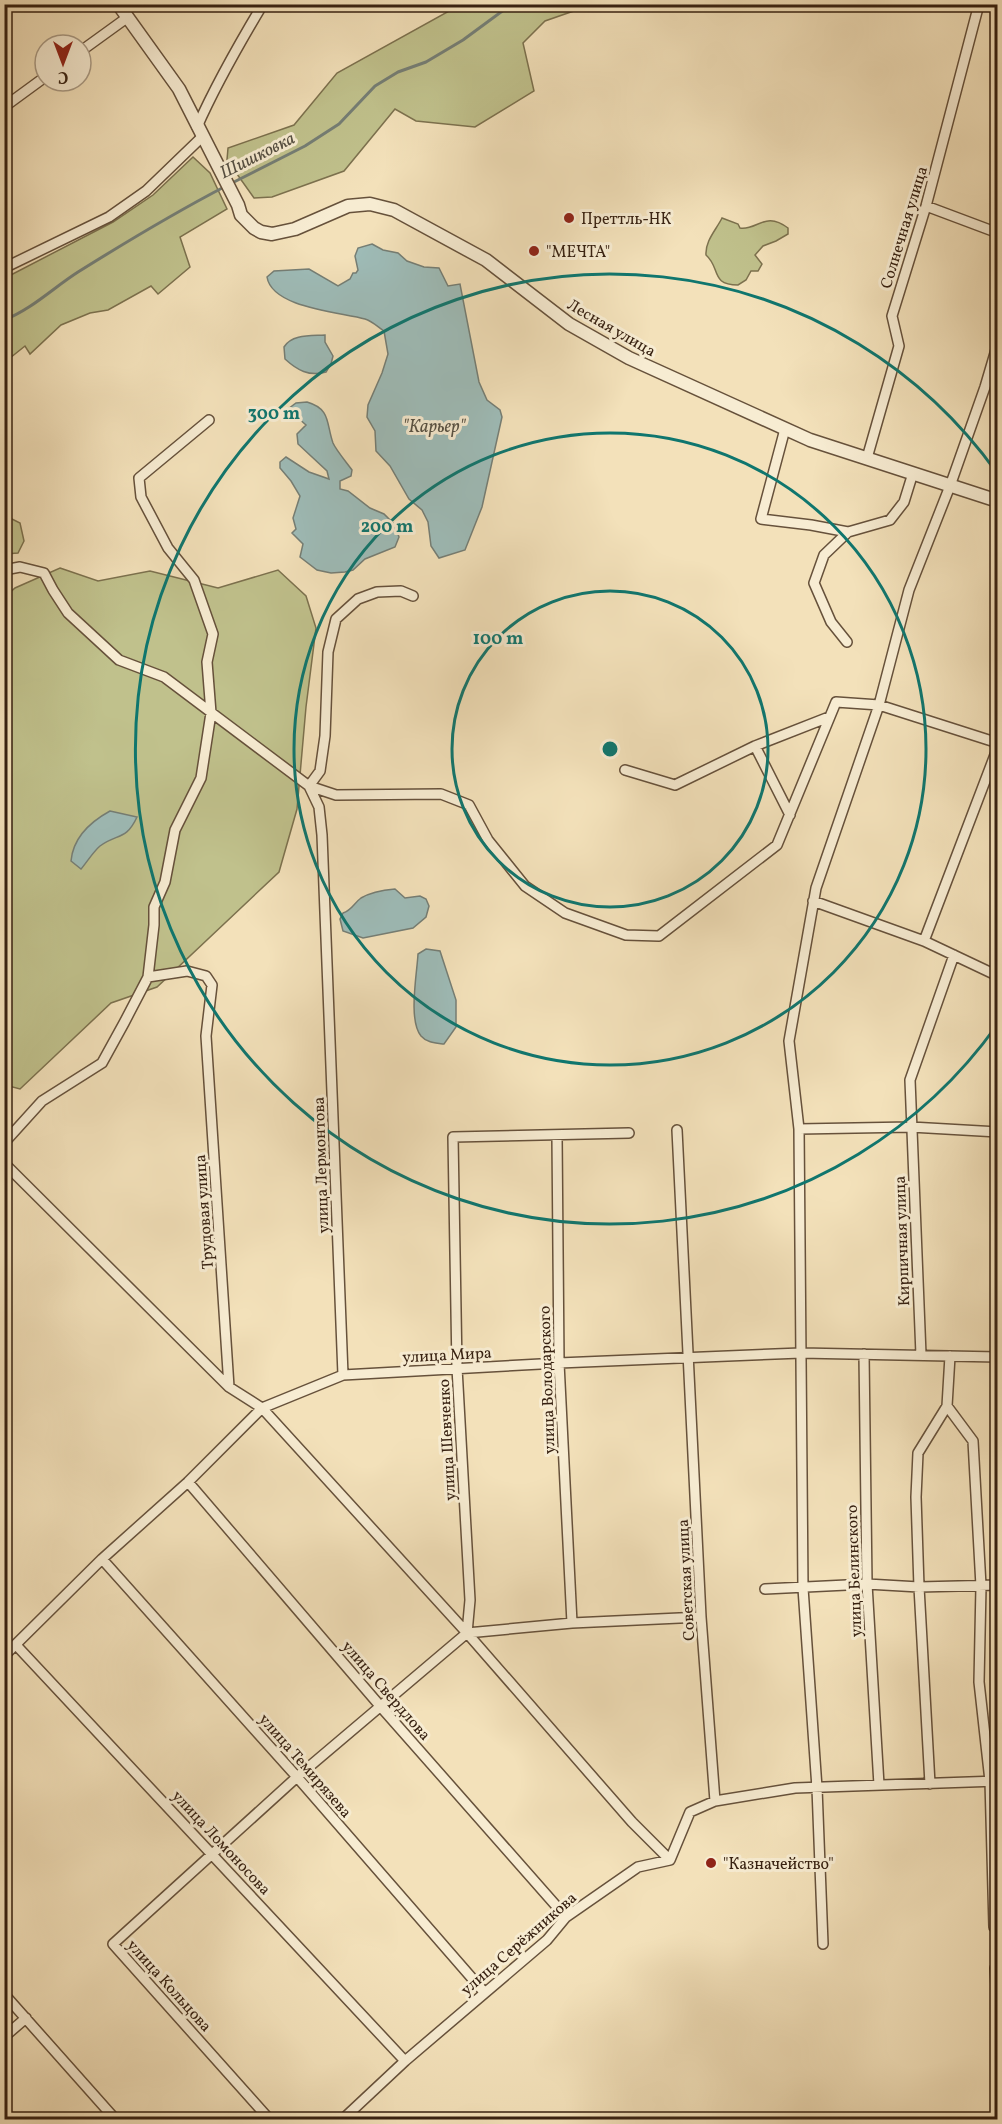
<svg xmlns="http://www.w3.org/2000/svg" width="1002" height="2124" font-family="Vollkorn,serif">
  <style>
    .green { fill: #c0c18c; stroke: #7c714e; stroke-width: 1.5 }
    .water { fill: #9ebcb8; stroke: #757e75; stroke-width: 1.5 }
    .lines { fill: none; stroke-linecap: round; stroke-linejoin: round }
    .stream { stroke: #757e75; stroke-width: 3 }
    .minor-casing { stroke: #66513b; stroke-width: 12 }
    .tertiary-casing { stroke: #66513b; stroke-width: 15 }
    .minor { stroke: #f7ecd2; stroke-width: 9 }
    .tertiary { stroke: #f7ecd2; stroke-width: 12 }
    .ring { fill: none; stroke: #0f766e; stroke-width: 3 }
    .poi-dot { fill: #8f2418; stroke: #f7ecd2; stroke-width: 2 }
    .labels { text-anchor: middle; stroke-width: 6; stroke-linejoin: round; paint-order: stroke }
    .poi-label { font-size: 16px; fill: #372111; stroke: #f7ecd2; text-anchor: start }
    .street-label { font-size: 16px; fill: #372111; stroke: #f7ecd2 }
    .water-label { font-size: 18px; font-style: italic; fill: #565043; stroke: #f7ecd2 }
    .centre { fill: #0f766e; stroke: #f7ecd2; stroke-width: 3 }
    .ring-label { font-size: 18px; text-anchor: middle; font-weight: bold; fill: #0f766e; stroke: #f7ecd2; stroke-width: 6; stroke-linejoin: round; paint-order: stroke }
  </style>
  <rect width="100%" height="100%" fill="#f3e1ba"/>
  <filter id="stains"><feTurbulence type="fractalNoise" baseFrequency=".00333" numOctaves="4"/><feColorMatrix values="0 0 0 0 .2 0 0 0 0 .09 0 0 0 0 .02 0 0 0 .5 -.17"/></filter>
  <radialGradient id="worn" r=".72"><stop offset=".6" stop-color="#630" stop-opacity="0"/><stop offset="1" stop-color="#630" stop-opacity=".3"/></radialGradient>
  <path class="green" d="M448,5H591L545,21L523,43L534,91L475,127L416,121L395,109L344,171L272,197L254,198L227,160L228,148L294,125L337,73L451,10Z
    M193,157L210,173L227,209L180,237L190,267L158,294L151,286L108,310L90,313L61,325L30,354L25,346L5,362V278L113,222L153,195Z
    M722,218L738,224L740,228C757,231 765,210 788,228V234L776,241L763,246L755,255L762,264L758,271H751L746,280L738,285C710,285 721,268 706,255C705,241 716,230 722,218Z
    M4,515L20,523L24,541L18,553L5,554Z
    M60,568L98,581L150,571L218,588L278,570L306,596L316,628L306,707L297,809L279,872L157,987L111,1003L20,1089L5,1085V597L15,588Z"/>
  <path class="water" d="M372,244L383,250L398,253L407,261L424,267L439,268L448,286L460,284L479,382L487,400L500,410L502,417L482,507L465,550L439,558L431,546L428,522L422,510L409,499L390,466L376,451L375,431L367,417L368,405L382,373L388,354L384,331C378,327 372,321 365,319C340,312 272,308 267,277L274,271L309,269L338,286L350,279L353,273H356L358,270L355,256L358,248Z
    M325,335V342L333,356L331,364L326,372C309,377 297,370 285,359L284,347C292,334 311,336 325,335Z
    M307,402C331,409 326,423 333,443C336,450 347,463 352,470L351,476L340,481V489L348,491L370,508L384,514L394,524L399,537L395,547L365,559L353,570L345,572L331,573L317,570L300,557L303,544L292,533L296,529L293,518L300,496L291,481L280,468V462L286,457L309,472L329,479L327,471L298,444L297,434L306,425L288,409L296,403Z
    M110,811L137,817C126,841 117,833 100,846C93,852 87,862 81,869L71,861C73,838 90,822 110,811Z
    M395,889L405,898L420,896L426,899L429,906L426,917L413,928L363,938L343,931L340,919L343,913C352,910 354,903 361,898C371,892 384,890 395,889Z
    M426,949L440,951L456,1000V1027L444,1044C436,1043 427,1043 421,1036C408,1020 417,974 418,954Z"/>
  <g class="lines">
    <path class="stream" d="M232,183L305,146L339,124L375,86L398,72L426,62L463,40L512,4
      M4,320C32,309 53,288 78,272C126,242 176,212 226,186"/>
    <g class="minor-casing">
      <path id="minor" d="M81,51L128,17
        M4,107L45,77
        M197,127C216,84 239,44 263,4
        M926,206L998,233
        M4,268L109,217L146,191L203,136
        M785,429L761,519L811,525L848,532L890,520L904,502L913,473
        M867,458L899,346L892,316L926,206L979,4
        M4,570L20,567L44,573L53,590L68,613L119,660L164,677L309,786L336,795L441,794L469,805L488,840L525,886L565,913L626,935L659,936L777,845L836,702L879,705L998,743
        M847,642L831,622L814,583L824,555L848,532
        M625,770L675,785L755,746
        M309,786L319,807L322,835L343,1375
        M309,786L320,771L325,736L328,652L336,619L358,599L377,592L401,591L413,596
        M790,815L755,746L829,717
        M813,901L924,941L998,976
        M924,941L998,747
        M148,977L187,971L206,976L212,985L206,1036L229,1387
        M799,1129L911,1127L998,1132
        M677,1130L701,1617L715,1801
        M557,1136L559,1363L572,1623
        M4,1143L42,1101L102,1063L124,1023L148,977L154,925V907L165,882L175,830L201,778L211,713L207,662L213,634L194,580L168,548L141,497L139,478L209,420
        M4,1163L229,1387L262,1408L467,1633L632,1822L670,1860
        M864,1354L867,1584L879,1785
        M921,1355L910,1080L954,955
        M947,1406L973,1441L981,1586L979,1682L990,1781L994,1927
        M188,1482L381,1707L566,1917
        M102,1559L297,1777L484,1992
        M765,1589L867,1584L919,1587L998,1585
        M467,1633L470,1600L457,1368L453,1137L629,1133
        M16,1645L405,2061
        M4,1656L102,1559L188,1482L262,1408L343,1375L559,1363L801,1353L998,1357
        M930,1784L919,1587L916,1497L918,1453L947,1406L950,1356
        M823,1944L817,1788L803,1588L799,1129L789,1041L816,888L879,705L909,590L950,486L985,387L998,343
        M998,1968H995L998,2016
        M4,1994L116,2120
        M4,2037L26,2018
        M270,2120L113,1944L297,1777L467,1633L572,1623L701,1617
        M342,2120L405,2061L547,1940L566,1917L638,1867L670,1860L690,1812L715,1801L795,1788L998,1781"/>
    </g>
    <g class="tertiary-casing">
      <path id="tertiary" d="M118,4L179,89L238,205L241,215L254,228L261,232L272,234L295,229L348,206L370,204L394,210L486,260L569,324L629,358L810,440L998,501"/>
    </g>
    <use href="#minor" class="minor"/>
    <use href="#tertiary" class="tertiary"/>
  </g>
  <g class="ring">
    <circle cx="610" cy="749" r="158"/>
    <circle cx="610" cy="749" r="316"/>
    <path d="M997 1025A475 475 0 1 1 997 473"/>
  </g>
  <g class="poi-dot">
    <circle cx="569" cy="218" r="6"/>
    <circle cx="534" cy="251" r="6"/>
    <circle cx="711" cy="1863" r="6"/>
  </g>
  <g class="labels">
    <g class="poi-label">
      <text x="581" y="224">Преттль-НК</text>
      <text x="546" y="257">"МЕЧТА"</text>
      <text x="723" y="1869">"Казначейство"</text>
    </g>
    <g class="street-label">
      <text transform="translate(903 227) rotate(-73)" y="6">Солнечная улица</text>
      <text transform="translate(612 327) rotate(30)" y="6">Лесная улица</text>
      <text transform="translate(320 1165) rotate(-92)" y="6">улица Лермонтова</text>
      <text transform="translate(203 1212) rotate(-94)" y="6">Трудовая улица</text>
      <text transform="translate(901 1241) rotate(-92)" y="6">Кирпичная улица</text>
      <text transform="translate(447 1354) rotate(-3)" y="6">улица Мира</text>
      <text transform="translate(546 1380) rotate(-92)" y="6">улица Володарского</text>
      <text transform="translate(446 1440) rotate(-93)" y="6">улица Шевченко</text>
      <text transform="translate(853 1571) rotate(-92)" y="6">улица Белинского</text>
      <text transform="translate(685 1580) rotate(-93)" y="6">Советская улица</text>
      <text transform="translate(387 1690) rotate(49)" y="6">улица Свердлова</text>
      <text transform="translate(306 1765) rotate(49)" y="6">улица Темирязева</text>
      <text transform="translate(222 1842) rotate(47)" y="6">улица Ломоносова</text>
      <text transform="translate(518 1943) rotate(-41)" y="6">улица Серёжникова</text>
      <text transform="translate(170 1985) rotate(48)" y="6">улица Кольцова</text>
    </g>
    <g class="water-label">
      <text transform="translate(257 155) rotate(-27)" y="6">Шишковка</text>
      <text x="434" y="432">"Карьер"</text>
    </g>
  </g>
  <circle cx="610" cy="749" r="9" class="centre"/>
  <g class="ring-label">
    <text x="274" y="419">300 m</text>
    <text x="387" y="532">200 m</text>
    <text x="498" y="644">100 m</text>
  </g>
  <rect width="1002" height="2124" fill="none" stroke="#f3e1ba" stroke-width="24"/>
  <rect x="6" y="6" width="990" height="2112" fill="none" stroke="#372111" stroke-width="3"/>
  <rect x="12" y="12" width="978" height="2100" fill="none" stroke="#372111" stroke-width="1.5"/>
  <g transform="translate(63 63) rotate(180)"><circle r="28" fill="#f7ecd2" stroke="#aa9b85" stroke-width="1.5"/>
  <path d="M0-4.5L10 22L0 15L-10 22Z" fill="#8f2418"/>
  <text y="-9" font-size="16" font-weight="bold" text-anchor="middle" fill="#372111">С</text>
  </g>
  <rect width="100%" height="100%" filter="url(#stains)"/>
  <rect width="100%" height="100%" fill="url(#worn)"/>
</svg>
